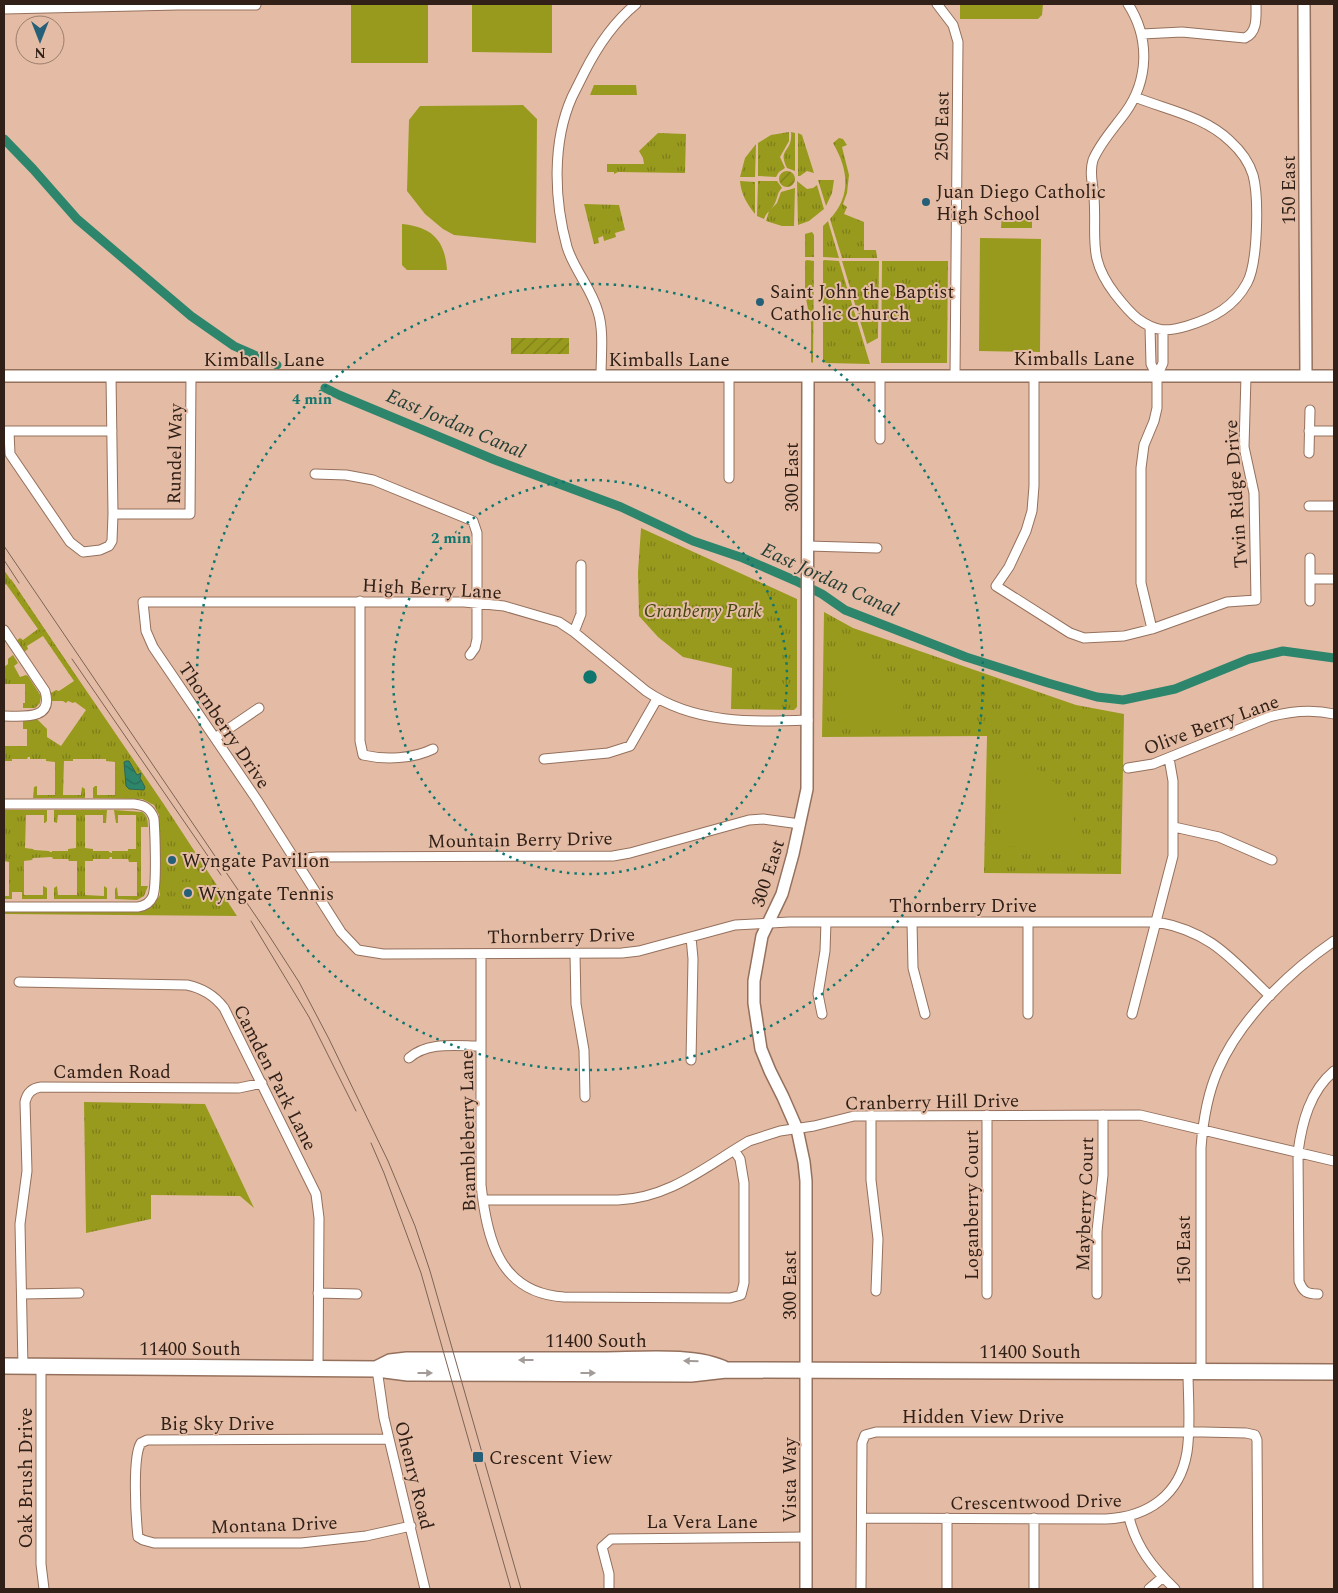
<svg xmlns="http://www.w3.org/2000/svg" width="1338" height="1593" font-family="Spectral,serif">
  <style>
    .grass { fill: url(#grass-tufts) }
    .garden { fill: url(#garden-furrows) }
    .pitch { fill: #989a1d }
    .water { fill: url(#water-waves); stroke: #2e6753 }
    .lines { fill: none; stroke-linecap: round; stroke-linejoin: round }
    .canal { stroke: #2d856c; stroke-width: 9 }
    .minor-casing { stroke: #95705c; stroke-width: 11 }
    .tertiary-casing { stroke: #95705c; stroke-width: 14 }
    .primary-casing { stroke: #95705c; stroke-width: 18 }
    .minor { stroke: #fff; stroke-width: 9 }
    .tertiary { stroke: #fff; stroke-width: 11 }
    .primary { stroke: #fff; stroke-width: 15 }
    .tram { stroke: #7d6355; stroke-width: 1 }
    .oneway { fill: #a29b97 }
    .ring { fill: none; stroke: #0f766e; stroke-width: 2.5; stroke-dasharray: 2.5 5 }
    .poi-dot { fill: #265f78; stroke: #e4bca5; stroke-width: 2 }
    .labels { text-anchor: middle; stroke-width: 4; stroke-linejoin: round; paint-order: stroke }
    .street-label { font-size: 19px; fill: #302018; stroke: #e4bca5 }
    .poi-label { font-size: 19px; fill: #302018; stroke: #e4bca5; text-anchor: start }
    .park-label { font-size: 19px; font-style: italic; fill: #43450e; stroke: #e4bca5 }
    .water-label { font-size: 20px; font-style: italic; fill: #233e35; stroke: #e4bca5 }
    .centre { fill: #0f766e; stroke: #e4bca5; stroke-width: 2.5 }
    .ring-label { font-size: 15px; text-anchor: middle; font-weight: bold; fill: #0f766e; stroke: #e4bca5; stroke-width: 4; stroke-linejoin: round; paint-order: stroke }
  </style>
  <defs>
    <pattern id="grass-tufts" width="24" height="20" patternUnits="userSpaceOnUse" patternTransform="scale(1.25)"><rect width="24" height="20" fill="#989a1d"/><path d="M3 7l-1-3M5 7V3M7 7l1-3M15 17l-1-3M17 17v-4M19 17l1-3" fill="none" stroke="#7c7d19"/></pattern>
    <pattern id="garden-furrows" width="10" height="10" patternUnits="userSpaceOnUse" patternTransform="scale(1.25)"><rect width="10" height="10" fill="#989a1d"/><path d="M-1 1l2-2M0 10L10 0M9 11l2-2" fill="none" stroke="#7c7d19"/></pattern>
    <pattern id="water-waves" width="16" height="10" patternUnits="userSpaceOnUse" patternTransform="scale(1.25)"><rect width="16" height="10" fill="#2d856c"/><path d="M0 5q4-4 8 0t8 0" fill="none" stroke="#276c58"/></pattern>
  </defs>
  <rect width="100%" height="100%" fill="#e4bca5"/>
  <path class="grass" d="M789,132V141L780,157L785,168L779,172L776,177L758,176V143L771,135Z
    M791,132L795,133V171L787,168C777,148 793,153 791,132Z
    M658,133L686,134L685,173L618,172L614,174V172H607V164H644L643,158L639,151Z
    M798,133L802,135L814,173L807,171L800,176H798Z
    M839,138L843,139L847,145L842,147L849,175L847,193L843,204L847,207L844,214L864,222V250H876L877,258H842L830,219C852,195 848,169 833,143Z
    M756,144L755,177H740L745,158Z
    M818,180H834L832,193L826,206Z
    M740,181L755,182V214C747,204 741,194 740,181Z
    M758,181H777L782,188C777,193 778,197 775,203C772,210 767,211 764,219L757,216Z
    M797,181L807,189L813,188L817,185L824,209L809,221L798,225Z
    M795,188L794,226H782L766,221L769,211L777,203L781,192Z
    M584,204L619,205L625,230L615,233L616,237L604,241L603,236L598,238L599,243L594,244Z
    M828,221L839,258L823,257V226Z
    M812,232L814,235V257H805V234Z
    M807,260L814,261L813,363L811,362V324L805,294V261Z
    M824,260L839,261L870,364L827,363L823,362V261Z
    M842,261H879L878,338L867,344Z
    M882,261H948L947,363H881Z
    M641,528L797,599V707L794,710L731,709L732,668L683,657L658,637L639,616L638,572Z
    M4,570L163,803L237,916L4,914V912H139L153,905L160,895L159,815L154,805L142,799L93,798V788L95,786H97V795H115V762L106,761V759H73V761H64L63,795H81L82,787L85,789V798H33L34,787L37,786V795H55V762L46,761V759H30V757H28L27,759H12V761H4V746H27V729H23V720L37,719L47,729V737L61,746L86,710L75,702L73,703L68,701L66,703L63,701H52L51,693L56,690L59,691L74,681L43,636L27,646L28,649L24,652L16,641L20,638L23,640L38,629L6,584L4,586Z
    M824,612L853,628L1076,705L1124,714L1121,874L984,873L987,736L822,737Z
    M13,655L18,663L14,666L20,677L26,675L28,676L41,696L40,703L35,708H23V703H25V684H4V667L8,664V659Z
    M4,810H47V821L45,823H44V815H26L25,848L33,849L34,850L49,851L50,852H52V851H68V849L76,848V815H58L57,823L54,822V810H107L106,823H103V815H85V848L93,849V851H109V852L112,853V851H128V849H136V815H118V823H116L114,810L142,812C147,815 148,820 148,827H141V886H148L144,896L137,900L115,899V889L117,887L118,896H137V862H129L128,859H112V857H110L109,859H93V861H85V895L104,896V886L107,888V899H54V888L57,886L58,895H77V861H69L68,859H53L52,857L33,858L32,860L24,861V895H43V886L47,888V899H22V892H12V899H4V896H9V862L4,861Z
    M84,1102L205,1104L254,1208L240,1196L151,1195V1219L86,1233Z"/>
  <path class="garden" d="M779 179a8 8 0 1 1 16 0a8 8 0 1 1-16 0Z
    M511,338H569V354H511Z
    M11,579L72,670L80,683L72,672L69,674L68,672L71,670L67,664L64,666L63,665L65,662L62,657L59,659L58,658L61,655L57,650L54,652L53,650L56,648L52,642L49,644L48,643L51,640L44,631L36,636L35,635L43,629L37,620L32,621L36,618L32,612L28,615L30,611L27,605L22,607L26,604L10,581L4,585Z"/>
  <path class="pitch" d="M351,4H428V63H351Z
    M472,4H552V53L472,52Z
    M960,4H1043L1042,15L1038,19H960Z
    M594,85H636L637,95H590Z
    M523,105L537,119L536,243L454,235L443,229L425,214L407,191L409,120L420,106Z
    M1002,212H1032V228H1001Z
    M402,224C432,227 445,240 447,270H407L402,265Z
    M980,238L1041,239L1040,352L979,351Z
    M836,648L854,652L876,664L895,683L903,705L905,723L835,722Z
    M1001,756L1024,760L1045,774L1066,793L1075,824L1076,847L1001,846Z
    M180,882H197V905L179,904Z"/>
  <path class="water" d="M126,761H129L137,775L141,773L140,778L145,787L144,790L129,789L126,786L124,762Z"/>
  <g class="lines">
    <path class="canal" d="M4,139L33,169L77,219L191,316L234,346L277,365
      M325,388L339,395L495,460L621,507L693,541L743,558L796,581L822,594L845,610L966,657L1048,683L1097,697L1123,700L1175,689L1249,659L1283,651L1334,658"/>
    <g class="minor-casing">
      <path id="minor" d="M937,4L953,25L958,42L955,376
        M1128,4C1150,38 1149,80 1125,113C1114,128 1100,143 1093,160C1089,173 1093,184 1094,197C1097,240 1087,257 1115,294C1122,303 1129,312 1138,319C1156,332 1167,332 1187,326C1213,318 1234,307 1247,283C1258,263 1259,197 1253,175C1249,162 1240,150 1230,141C1204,116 1167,110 1135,97
        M4,9L178,5H256
        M1142,34L1182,32L1245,38C1258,32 1256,16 1256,4
        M1150,327L1151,364L1157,376
        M601,376C601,357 604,330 598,312C592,289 574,270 567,247C554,200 552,142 572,97C576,89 580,81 584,73C597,47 614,22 636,4
        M729,376V478
        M1034,376V486L1032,511L1026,531L1009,567L996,586L1070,633L1084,638L1124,636L1152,629L1227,602L1256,600L1254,493L1244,447L1246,376
        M5,431H112
        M9,431L10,454L70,542L83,552L100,550L109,546L112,541L113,514L111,376
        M1309,431H1334
        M880,439V376
        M1309,453L1310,410
        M315,474L346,475L373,480L473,521L477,533V639L475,648L470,655
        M1309,506H1334
        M113,514H190L191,376
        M808,546L877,548
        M1310,579H1334
        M360,601V741L363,755C385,760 413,759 433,749
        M1310,601V558
        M1152,629L1141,583V468L1144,445L1154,421L1157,408V376L1163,363V330
        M4,630L45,691C54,721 22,716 4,716
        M574,632L581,614V565
        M808,720C752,722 694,724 646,691L574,632L559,622L504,606L464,602H143L146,631L153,647L257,800L341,932L358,950L383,954L622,953L639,951L735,925L789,922H1157C1212,932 1231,959 1270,996
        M215,738L259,708
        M544,759L608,753L630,746L657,699
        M1128,768L1153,764L1269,717C1291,711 1312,709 1334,714
        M4,804H134C145,805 151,809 154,819C155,833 157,884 153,896C150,903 145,906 138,907H4
        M1174,827L1219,837L1272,860
        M297,863L306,858L317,857L613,856L630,853L749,820L763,819L800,824
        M912,922L913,968L925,1014
        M1028,922V1014
        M481,954V1185C487,1239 499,1293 564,1297L730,1298L741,1295L744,1283V1183L740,1159L734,1150
        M575,954L576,1004L584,1050L585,1097
        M19,982L187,985C202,988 214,995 224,1008L316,1194L319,1218L318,1368
        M822,1014L818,994L825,951L826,922
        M1132,1014L1173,856V781L1169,758
        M409,1058C428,1041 457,1046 481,1046
        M691,1060L693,959L691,937
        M871,1115V1180L878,1239L876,1291
        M987,1115V1294
        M483,1200H618C670,1198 706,1166 749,1141L780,1131L814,1126L854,1116L1140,1115L1334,1161
        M318,1293L357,1294
        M22,1294L79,1293
        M1097,1294V1231L1103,1175V1115
        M1318,1294C1307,1294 1303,1292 1299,1281L1298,1152C1302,1122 1310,1091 1334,1071
        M23,1367L20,1224L27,1171L25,1102C27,1093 32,1088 41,1087L239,1088L262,1083
        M41,1367V1564L44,1589
        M377,1369L384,1418L425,1589
        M1201,1371V1148C1203,1121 1207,1095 1218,1070C1240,1019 1289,972 1334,941
        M389,1439L147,1440L141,1443C132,1456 136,1519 138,1537L143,1540L154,1543H301L366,1536L411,1526
        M1129,1517C1136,1547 1153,1568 1175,1589
        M862,1518L1106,1519C1148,1517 1180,1495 1187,1452C1191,1426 1188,1397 1188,1371
        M609,1589V1574L602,1547L611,1539L806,1537
        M861,1589L862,1443L865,1435L876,1432H1203L1246,1433L1255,1435L1257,1440L1258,1589
        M947,1589V1518
        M1034,1589V1518
        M1149,1589L1163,1577"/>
    </g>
    <g class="tertiary-casing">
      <path id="tertiary" d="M1304,4L1306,376
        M4,376H1334
        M806,1589V1181L804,1162L797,1129L783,1097L770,1071L761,1049L754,1003V981L762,936L782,894L793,854L807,789L808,376"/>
    </g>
    <g class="primary-casing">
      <path id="primary" d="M4,1366L377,1369L408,1373L691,1374L726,1370L1334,1372
        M378,1368L390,1362L407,1360C472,1360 537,1360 602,1360C637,1360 696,1354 726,1370"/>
    </g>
    <use href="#minor" class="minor"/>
    <use href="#tertiary" class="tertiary"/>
    <use href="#primary" class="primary"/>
    <path class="tram" d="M4,546L268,934L299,982L329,1039L388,1161L415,1226L430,1271L521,1589
      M4,560L19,583
      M72,659L221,875
      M251,921L309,1017L356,1111
      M371,1143L384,1173L421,1273L511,1589"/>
  </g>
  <defs><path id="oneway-solid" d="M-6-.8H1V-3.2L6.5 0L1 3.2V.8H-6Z" transform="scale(1.25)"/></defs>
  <g class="oneway">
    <use href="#oneway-solid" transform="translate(526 1360) rotate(-180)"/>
    <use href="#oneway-solid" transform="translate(691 1361) rotate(-178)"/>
    <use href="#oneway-solid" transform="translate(425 1373)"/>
    <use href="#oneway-solid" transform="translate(588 1373)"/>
  </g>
  <g class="ring">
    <circle cx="590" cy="677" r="197"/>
    <circle cx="590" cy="677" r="393"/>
  </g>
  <g class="poi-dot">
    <circle cx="926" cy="202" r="5"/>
    <circle cx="760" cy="302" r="5"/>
    <circle cx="172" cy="860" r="5"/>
    <circle cx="188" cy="893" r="5"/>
    <rect x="472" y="1451" width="12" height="12" rx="2.5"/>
  </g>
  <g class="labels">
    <g class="street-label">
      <text transform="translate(941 126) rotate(-89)" y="7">250 East</text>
      <text transform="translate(1288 190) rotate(-90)" y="7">150 East</text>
      <text x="1074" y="365">Kimballs Lane</text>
      <text x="264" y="366">Kimballs Lane</text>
      <text x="669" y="366">Kimballs Lane</text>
      <text transform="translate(174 454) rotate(-89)" y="7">Rundel Way</text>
      <text transform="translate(791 477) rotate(-90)" y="7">300 East</text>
      <text transform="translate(1235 494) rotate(-94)" y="7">Twin Ridge Drive</text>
      <text transform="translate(432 588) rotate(3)" y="7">High Berry Lane</text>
      <text transform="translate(1211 724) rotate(-20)" y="7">Olive Berry Lane</text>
      <text transform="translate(225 725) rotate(56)" y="7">Thornberry Drive</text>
      <text transform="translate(520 839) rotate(-1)" y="7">Mountain Berry Drive</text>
      <text transform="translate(767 873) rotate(-72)" y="7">300 East</text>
      <text x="963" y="912">Thornberry Drive</text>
      <text transform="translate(561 935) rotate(-1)" y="7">Thornberry Drive</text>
      <text x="112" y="1078">Camden Road</text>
      <text transform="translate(276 1077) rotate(63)" y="7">Camden Park Lane</text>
      <text transform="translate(932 1101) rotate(-1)" y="7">Cranberry Hill Drive</text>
      <text transform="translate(467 1131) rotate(-91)" y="7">Brambleberry Lane</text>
      <text transform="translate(1084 1204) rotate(-88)" y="7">Mayberry Court</text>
      <text transform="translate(971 1205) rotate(-90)" y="7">Loganberry Court</text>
      <text transform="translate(1183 1250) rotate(-90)" y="7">150 East</text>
      <text transform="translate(789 1285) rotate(-90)" y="7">300 East</text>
      <text x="596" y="1347">11400 South</text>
      <text x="190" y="1355">11400 South</text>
      <text x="1030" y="1358">11400 South</text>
      <text x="983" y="1423">Hidden View Drive</text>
      <text x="217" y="1430">Big Sky Drive</text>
      <text transform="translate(415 1475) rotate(76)" y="7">Ohenry Road</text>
      <text transform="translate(25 1478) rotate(-90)" y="7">Oak Brush Drive</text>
      <text transform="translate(789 1480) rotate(-90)" y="7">Vista Way</text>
      <text transform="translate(1036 1501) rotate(-1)" y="7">Crescentwood Drive</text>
      <text x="702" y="1528">La Vera Lane</text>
      <text transform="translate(274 1524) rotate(-2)" y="7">Montana Drive</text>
    </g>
    <g class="poi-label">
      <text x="936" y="198">Juan Diego Catholic<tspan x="936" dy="22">High School</tspan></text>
      <text x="770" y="298">Saint John the Baptist<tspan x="770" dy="22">Catholic Church</tspan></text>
      <text x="182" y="867">Wyngate Pavilion</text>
      <text x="198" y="900">Wyngate Tennis</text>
      <text x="489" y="1464">Crescent View</text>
    </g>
    <g class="park-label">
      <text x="703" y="617">Cranberry Park</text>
    </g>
    <g class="water-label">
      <text transform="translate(456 423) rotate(23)" y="7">East Jordan Canal</text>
      <text transform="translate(830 579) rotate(25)" y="7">East Jordan Canal</text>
    </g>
  </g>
  <circle cx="590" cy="677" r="8" class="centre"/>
  <g class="ring-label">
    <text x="312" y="404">4 min</text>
    <text x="451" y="543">2 min</text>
  </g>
  <rect width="1338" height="1593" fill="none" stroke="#302018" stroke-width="10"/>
  <g transform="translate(40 40) rotate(180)"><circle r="24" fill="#e4bca5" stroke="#9c7e6d"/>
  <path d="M0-4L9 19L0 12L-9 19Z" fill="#265f78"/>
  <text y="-8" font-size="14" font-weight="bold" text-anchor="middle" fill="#302018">N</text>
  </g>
</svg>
